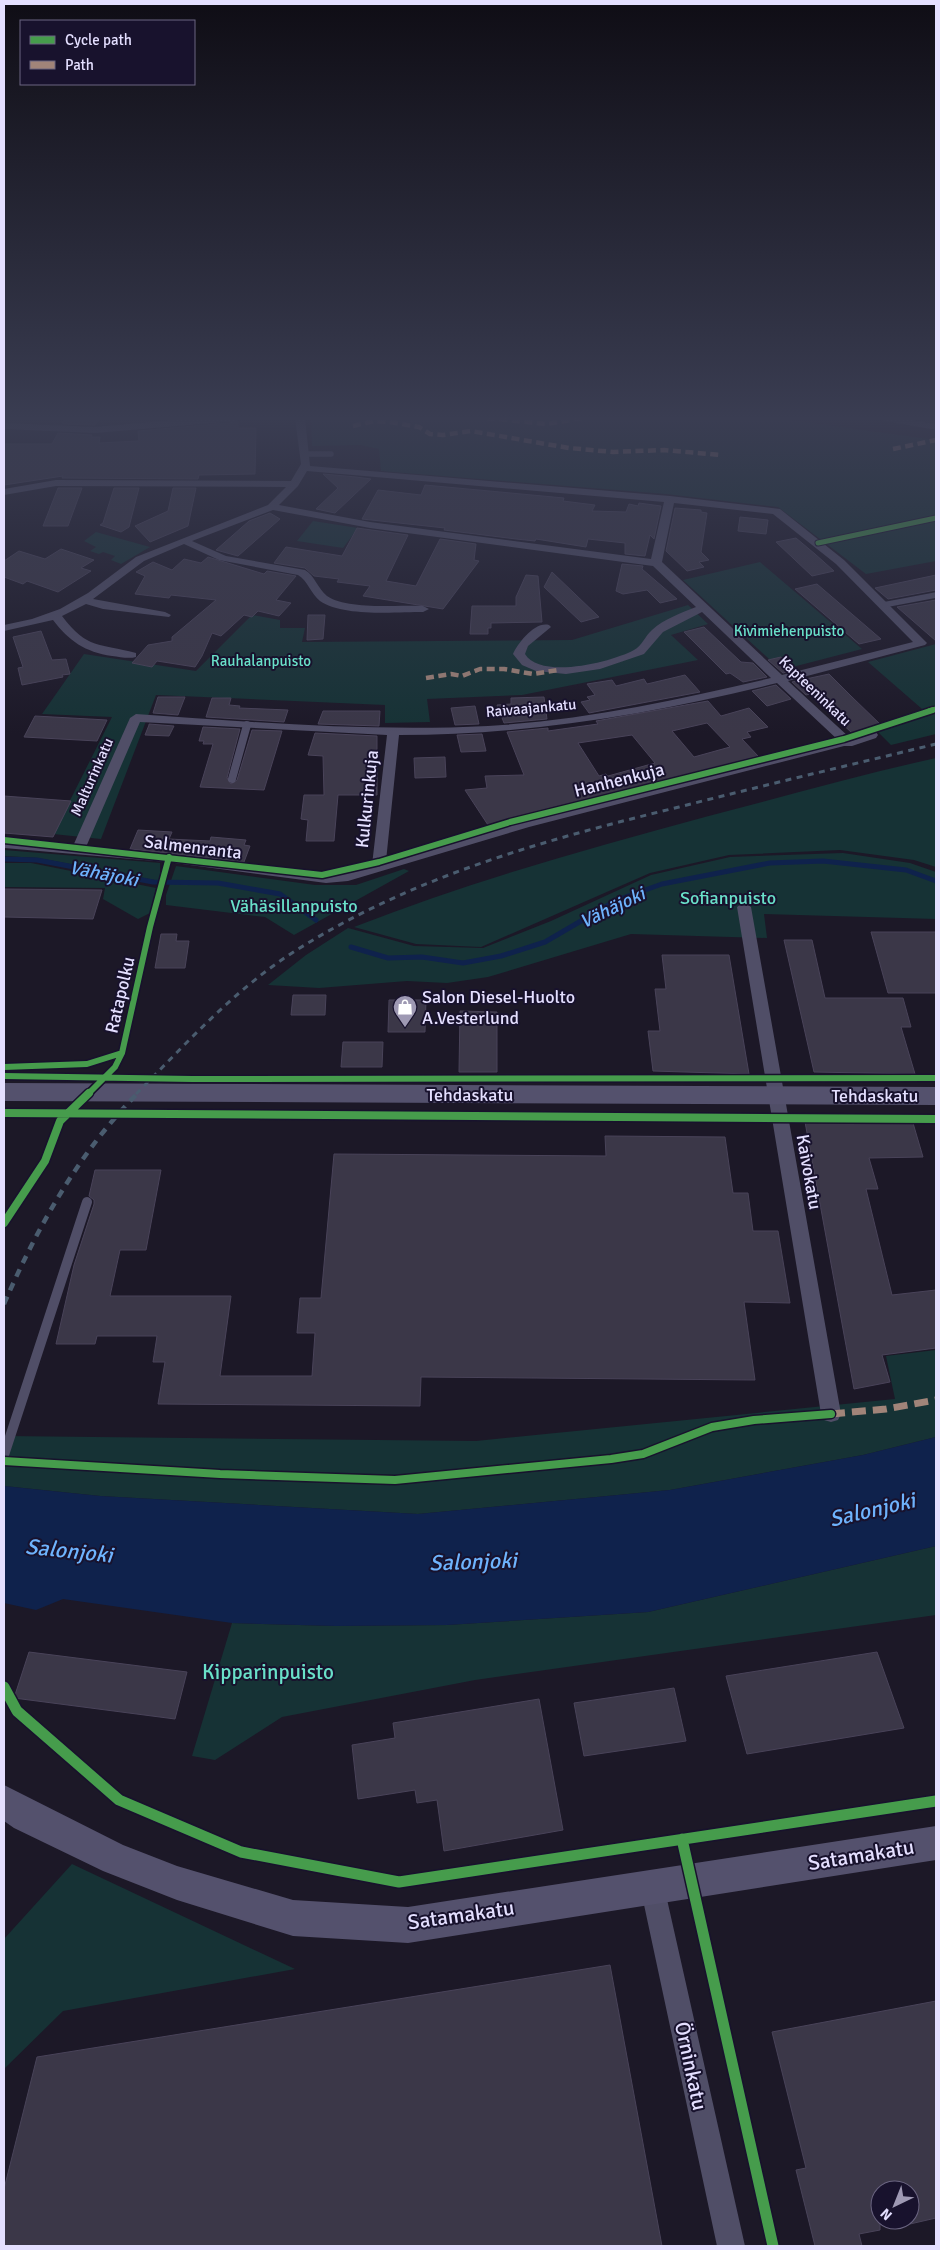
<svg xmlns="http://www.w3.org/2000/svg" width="940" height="2250" font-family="Signika,sans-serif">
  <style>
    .green { fill: #163235 }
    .water { fill: #0f224c }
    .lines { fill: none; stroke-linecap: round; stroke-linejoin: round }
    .stream { stroke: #0f224c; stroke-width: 5 }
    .building { fill: #3b3748; stroke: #494359; fill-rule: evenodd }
    .lane-far2 { stroke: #504e67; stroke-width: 5.5 }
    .lane-far1 { stroke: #504e67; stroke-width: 8 }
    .lane { stroke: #504e67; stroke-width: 10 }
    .street { fill: #504e67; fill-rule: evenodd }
    .secondary { fill: #54516d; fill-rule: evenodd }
    .rail-far1 { stroke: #4a5c6f; stroke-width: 3; stroke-dasharray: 6 5.5; stroke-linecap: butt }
    .rail { stroke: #4a5c6f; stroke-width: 4.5; stroke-dasharray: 8 7; stroke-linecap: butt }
    .quiet-far1 { stroke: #a18479; stroke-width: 4.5; stroke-dasharray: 8 4.5; stroke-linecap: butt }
    .quiet { stroke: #a18479; stroke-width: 7; stroke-dasharray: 14 7; stroke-linecap: butt }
    .cycleway-far3-casing { stroke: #18122d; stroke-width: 7 }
    .cycleway-far2-casing { stroke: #18122d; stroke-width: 9 }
    .cycleway-far1-casing { stroke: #18122d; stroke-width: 11 }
    .cycleway-casing { stroke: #18122d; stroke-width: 14 }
    .cycleway-far3 { stroke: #469c4c; stroke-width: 5 }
    .cycleway-far2 { stroke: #469c4c; stroke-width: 6 }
    .cycleway-far1 { stroke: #469c4c; stroke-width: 8 }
    .cycleway { stroke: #469c4c; stroke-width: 11 }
    .labels { text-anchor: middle; stroke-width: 4; stroke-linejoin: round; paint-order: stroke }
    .far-park-label { font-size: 15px; fill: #69e0c9; stroke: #18122d }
    .far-street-label { font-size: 15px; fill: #e4dfff; stroke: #18122d }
    .street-label { font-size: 18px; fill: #e4dfff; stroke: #18122d }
    .park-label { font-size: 18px; fill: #69e0c9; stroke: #18122d }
    .poi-label { font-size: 18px; fill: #e4dfff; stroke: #18122d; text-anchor: start }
    .water-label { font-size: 19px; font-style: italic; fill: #6eb3fd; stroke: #18122d }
    .near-park-label { font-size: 21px; fill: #69e0c9; stroke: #18122d }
    .near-street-label { font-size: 21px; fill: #e4dfff; stroke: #18122d }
    .near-water-label { font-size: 22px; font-style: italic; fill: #6eb3fd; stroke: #18122d }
  </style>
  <rect width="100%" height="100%" fill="#1c1827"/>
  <path class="green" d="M782,419L936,440V561L866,574L778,507L666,494L381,471L379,449L360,445L312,446L311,419Z
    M313,521L358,528L343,548L297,541Z
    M96,532L150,547L121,564L111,560L115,556L103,552L99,554L90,551L96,547L84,541Z
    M760,562L862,649L781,670L683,580Z
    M688,605L708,624L671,635L698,660L522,695L427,699L430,722L385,723V705L156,695L101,839L53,834L112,717L42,714L84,654L196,671L252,615L280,620V628H305L302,642L572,640Z
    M936,644V734L891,745L877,731L929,715L868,662Z
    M936,758V867L914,860L840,850L729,855L650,873L481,947L416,944L354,927C468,882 587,849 705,817C782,797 859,775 936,758Z
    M4,850L160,863V881L38,858L4,856Z
    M843,853L910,863L936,872V919L764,914L767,938L631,934L488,977L447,983L407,981L319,988L268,985L306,955L348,928L414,946L483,948L551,921L651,875L730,857Z
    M4,863H31L156,888L150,913L138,919L103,899L105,888L4,887Z
    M176,866L315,885H356L404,869L409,871L294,935L265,917L166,905V895Z
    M936,1350V1437L863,1455L670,1490L418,1514L100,1496L4,1486V1436L476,1441L895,1399L886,1356Z
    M936,1546V1615L475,1680L282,1717L215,1760L192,1756L232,1623L336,1626L446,1625L648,1612Z
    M72,1864L295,1969L63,2011L4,2069V1939Z"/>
  <path class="water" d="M936,1437V1546L648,1612L447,1625L336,1626L232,1623L63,1599L36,1610L4,1603V1486L100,1496L418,1514L670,1490L863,1455Z"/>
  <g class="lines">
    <path class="stream" d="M4,859L37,860L153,882L218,883L280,894L316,920
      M351,947L388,958L422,957L463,963L501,956L545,942L617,900L662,884L770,863L823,861L906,870L936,881"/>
  </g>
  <path class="building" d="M65,418H100L95,425L62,424Z
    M238,422V428H256L255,474L199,475L198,479L62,478L63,476L4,485V444H52L58,433L92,435L91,437H100L99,443L139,441L138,431Z
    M323,474L356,477L371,479L335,513L316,509L338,488Z
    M425,485L564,498L563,501L595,505L592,511L626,512L629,504L638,506L639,503L661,506L654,539L650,535L645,556L625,554V543L588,539L586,547L536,539L535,541L516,539L444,530L445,528L362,519L378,490L421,495Z
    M58,488H82L68,526H43Z
    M114,488H139L129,527L121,532L100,525L103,523Z
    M173,488H196L188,526L150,542L135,526L168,511Z
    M675,508L701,510V512L707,513L701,552L709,560L699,562L704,567L687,571L666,551Z
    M270,513L280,519L238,556L216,550L249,521Z
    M740,517L768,520L766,534L738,531Z
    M357,528L408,535L386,581L416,586L440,539L476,544L474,560L479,561L443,609L363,596L370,586L337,582L339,579L314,576L305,568L274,563L286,547L342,556Z
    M796,538L815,554L834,571L812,576L776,542Z
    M61,549L94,560L81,568L91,571L58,592L27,581L23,584L4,577V561L19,551L45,559Z
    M208,557L264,574L267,571L296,576L276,600L291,603L279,616L258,611L252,617L244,615L221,636L212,633L202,656L195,667L157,661L152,667L132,663L148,645L172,641V637L216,600L171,595L169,598L135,594L145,576L136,572L153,562L172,570L184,559L201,563Z
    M622,564L643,566L642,569L677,599L660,603L647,590L623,594L616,591Z
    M552,572L599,617L581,622L544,587Z
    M526,575L538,576L542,622L491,623V628H488V634H470L472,606H516V597Z
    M936,575V590L888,599L875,588Z
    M817,584L881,639L859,644L795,589Z
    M936,600V641L897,607Z
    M308,615H325L323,639L307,640Z
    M704,627L741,662L753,663L767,677L743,682L730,673L726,674L684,632Z
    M41,631L52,660L66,659L70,674L62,675L63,677L22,685L18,668L23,667L13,637Z
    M781,657L793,670L783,673L768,660Z
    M829,674L851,696L882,726L852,733L839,721L845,719L818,692L806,695L792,682Z
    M685,675L700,692L589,713L581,702L590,700L587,697L595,695L587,684L612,680L616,686L644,679L647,684Z
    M776,685L791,699L767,706L752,691Z
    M158,697H185L178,715L153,713Z
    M544,697L547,719L504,723L497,705L511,704V698Z
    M212,698H231L229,705L240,706L239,708L288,710L284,722L206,717Z
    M708,701L721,716L749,708L768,727L747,732L751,737L742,739L758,756L488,825L465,790L487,788L485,776L524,775L507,732L548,728V731L598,724L596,721ZM707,723L730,747L694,757L672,731ZM632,735L655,763L608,776L606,774L599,776L578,743Z
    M475,706L479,724L455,725L451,708Z
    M323,711H380L379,726L318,724Z
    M35,716L107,720L97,741L24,737Z
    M149,725V724L174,726L169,736L145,735Z
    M203,727L240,729L227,778L231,784L237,780L252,730L282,731L264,790L200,787L213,744H203L204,741H199Z
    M315,733L377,736V795H338L334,841H306L308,820L301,819L304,795H324L323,756L308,755Z
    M482,734L486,751L461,752L457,735Z
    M445,757L446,777L415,778L414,758Z
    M4,796L71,801L53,837L4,833Z
    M138,830L172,832L169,839L210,841L211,837L246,840L244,845L250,846L244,862L130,849Z
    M4,889L102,890L93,919L4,917Z
    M871,932H936V993H888Z
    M161,934H177L176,941H189L185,968H155Z
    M784,940H812L825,998H903L911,1027H901L915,1074L814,1072Z
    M662,955H729L749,1074L653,1071L648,1031H660L655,989H666Z
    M293,995H326L325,1015H291Z
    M389,1000H426L425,1032H388Z
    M460,1011L497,1012V1072H459Z
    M343,1042H383L382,1067H341Z
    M805,1122L913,1123L923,1157L869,1158L878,1189H866L892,1295L936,1290V1348L882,1355L890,1382L854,1389Z
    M605,1136L725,1137L733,1193H748L753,1231H778L790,1303L744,1302L755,1380L421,1377L420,1406L158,1404L165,1362H153L157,1336H97L95,1344H56L74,1265L94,1204V1200L89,1196L95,1170H161L146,1250H120L110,1296H231L220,1376H312L315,1333H297L300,1298H321L334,1154L606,1156Z
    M29,1652L187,1672L175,1719L14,1698Z
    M877,1652L904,1728L747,1754L726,1676Z
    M674,1688L686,1741L584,1756L574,1703Z
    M539,1699L563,1830L444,1851L437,1800L417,1803L415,1790L358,1799L352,1745L395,1738L393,1723Z
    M610,1965L662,2246H4V2189L37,2057Z
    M936,2001V2218L910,2224V2190H880V2230L859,2234L862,2246H815L796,2170L806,2168L772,2032Z"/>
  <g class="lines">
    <path class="lane-far2" d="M884,418L936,427
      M306,454H331
      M883,605L936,595"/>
    <path class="lane-far1" d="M232,779L247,725"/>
    <path class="lane" d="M4,1455L87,1202"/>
    <path class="street" d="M197,418H240L236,421L95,433L4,429V423L95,427Z
      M295,418H305L310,466L670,496L780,509L844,560L927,643L925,645L788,681L849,737L872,731L876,732L878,735L876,738L852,746H844L529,827L348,881L326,883L167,862L4,848V840L73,846L130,718L136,714C253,722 371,732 488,726C584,720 678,700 771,678L702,612L663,632L644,654L600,669L566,674L536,671L522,665L513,654C518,643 535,621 549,625L551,627L528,646L525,654C541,680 612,662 634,650C642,646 645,636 652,630C664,619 681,613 696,607L653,566L370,528L273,510L192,541L226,556L305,570C315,576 318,589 327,596C347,610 399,605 423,606L429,609L423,612C396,612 343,617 320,601C311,594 308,581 298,575L219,560L184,544L144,561L93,599L165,612L171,615L169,617L103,609L86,604L62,616C88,650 99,643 136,653V657C129,659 120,657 112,656C85,652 69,641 53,620L4,631V625L32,619L60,609L88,593L136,557L268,505L286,487L56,486L4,495V489L56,480L291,481L301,464ZM307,471L664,502L651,559L370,522L279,505L298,486ZM674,503L773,514L836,564L913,642L782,675L662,562ZM777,683L838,740L519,821L386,861L399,735C528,735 652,714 777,683ZM140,722L387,735L372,865L347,873L326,875L167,854L86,847Z
      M744,902L751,907L841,1414L838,1420L831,1422L824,1420L821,1414L737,907Z
      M652,1874L660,1878L664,1886L745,2246H717L640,1886L644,1878Z"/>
    <path class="secondary" d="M4,1083L936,1087V1105L4,1101Z
      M4,1785L123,1845L177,1866L293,1900L408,1907L936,1826V1860L408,1943L293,1936L177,1900L103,1871L14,1828L4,1821Z"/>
    <path class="rail-far1" d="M136,1094C186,1044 233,991 292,953C410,877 544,840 679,807C765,785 850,765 936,744"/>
    <path class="rail" d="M4,1304C37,1228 79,1152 138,1093"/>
    <path class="quiet-far1" d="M487,418L547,424L582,418
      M353,426L374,421L390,422L419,427L430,434L443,435L471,431L569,448L613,452L664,450L721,455
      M893,449L936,440
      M426,678L451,674L462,676L480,669H504L533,674L558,670"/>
    <path class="quiet" d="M831,1414L886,1409L936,1400"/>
    <g class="cycleway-far3-casing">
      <path id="cycleway-far3" d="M818,543L936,518
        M929,711L936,709"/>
    </g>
    <g class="cycleway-far2-casing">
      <path id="cycleway-far2" d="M4,840L322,875L379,862L510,822L844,739L933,710
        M4,1067L87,1064L122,1053
        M4,1076L192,1079L936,1078
        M88,1094L115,1067L122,1053L150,927L169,857"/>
    </g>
    <g class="cycleway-far1-casing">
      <path id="cycleway-far1" d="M4,1113L936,1119
        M4,1223L45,1161L60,1121L89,1093
        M4,1461L220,1474L395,1480L611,1459L643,1454L712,1427L754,1420L831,1414"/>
    </g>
    <g class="cycleway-casing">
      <path id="cycleway" d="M4,1687L17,1711L119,1800L241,1852L399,1882L936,1801
        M682,1839L773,2246"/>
    </g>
    <use href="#cycleway-far3" class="cycleway-far3"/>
    <use href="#cycleway-far2" class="cycleway-far2"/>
    <use href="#cycleway-far1" class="cycleway-far1"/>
    <use href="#cycleway" class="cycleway"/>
  </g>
  <linearGradient id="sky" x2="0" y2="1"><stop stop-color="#0f0d15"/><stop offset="0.57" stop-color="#3a3d52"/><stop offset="1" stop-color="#3a3d52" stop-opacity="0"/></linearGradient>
  <rect width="940" height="734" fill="url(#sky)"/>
  <defs>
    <g id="shop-pin" transform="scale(1.25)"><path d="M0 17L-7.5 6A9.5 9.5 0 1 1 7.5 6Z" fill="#9e99b3" stroke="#18122d"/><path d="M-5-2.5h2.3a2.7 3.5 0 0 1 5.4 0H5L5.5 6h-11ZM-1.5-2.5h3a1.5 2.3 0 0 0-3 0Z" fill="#fff"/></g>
  </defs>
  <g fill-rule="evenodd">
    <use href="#shop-pin" x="405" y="1007"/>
  </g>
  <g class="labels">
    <g class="far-park-label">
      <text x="789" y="636">Kivimiehenpuisto</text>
      <text x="261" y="666">Rauhalanpuisto</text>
    </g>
    <g class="far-street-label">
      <text transform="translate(815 691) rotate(44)" y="5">Kapteeninkatu</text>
      <text transform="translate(531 708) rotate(-5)" y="5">Raivaajankatu</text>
      <text transform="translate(92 777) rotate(-66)" y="5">Malturinkatu</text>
    </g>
    <g class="street-label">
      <text transform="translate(619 780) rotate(-14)" y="6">Hanhenkuja</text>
      <text transform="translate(367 799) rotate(-84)" y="6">Kulkurinkuja</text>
      <text transform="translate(193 847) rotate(7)" y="6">Salmenranta</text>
      <text transform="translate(120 995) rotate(-77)" y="6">Ratapolku</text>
      <text x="470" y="1101">Tehdaskatu</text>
      <text x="875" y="1102">Tehdaskatu</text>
      <text transform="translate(809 1172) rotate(80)" y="6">Kaivokatu</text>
    </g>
    <g class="park-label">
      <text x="728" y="904">Sofianpuisto</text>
      <text x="294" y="912">Vähäsillanpuisto</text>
    </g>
    <g class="poi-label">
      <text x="422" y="1003">Salon Diesel-Huolto<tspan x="422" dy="21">A.Vesterlund</tspan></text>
    </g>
    <g class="water-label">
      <text transform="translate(104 873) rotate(11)" y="7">Vähäjoki</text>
      <text transform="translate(612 907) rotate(-26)" y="7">Vähäjoki</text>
    </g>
    <g class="near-park-label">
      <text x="268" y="1679">Kipparinpuisto</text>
    </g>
    <g class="near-street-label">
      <text transform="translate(861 1855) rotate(-9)" y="7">Satamakatu</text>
      <text transform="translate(461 1915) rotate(-8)" y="7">Satamakatu</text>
      <text transform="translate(691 2066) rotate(78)" y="7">Örninkatu</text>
    </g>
    <g class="near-water-label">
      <text transform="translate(872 1509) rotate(-13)" y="8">Salonjoki</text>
      <text transform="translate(69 1550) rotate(6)" y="8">Salonjoki</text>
      <text transform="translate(473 1561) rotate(-2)" y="8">Salonjoki</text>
    </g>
  </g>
  <rect width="940" height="2250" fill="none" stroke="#e4dfff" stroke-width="10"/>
  <rect x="20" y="20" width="175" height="65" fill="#18122d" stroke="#6a6481"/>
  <rect x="30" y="36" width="25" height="8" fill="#469c4c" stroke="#6a6481"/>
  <text x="65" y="45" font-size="15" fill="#e4dfff">Cycle path</text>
  <rect x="30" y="61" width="25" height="8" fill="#a18479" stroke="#6a6481"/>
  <text x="65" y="70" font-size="15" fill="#e4dfff">Path</text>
  <g transform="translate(895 2205) rotate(223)"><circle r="24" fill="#18122d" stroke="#6a6481"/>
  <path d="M0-4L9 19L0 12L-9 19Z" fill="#9e99b3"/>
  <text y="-8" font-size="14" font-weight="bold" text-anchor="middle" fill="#e4dfff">N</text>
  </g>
</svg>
